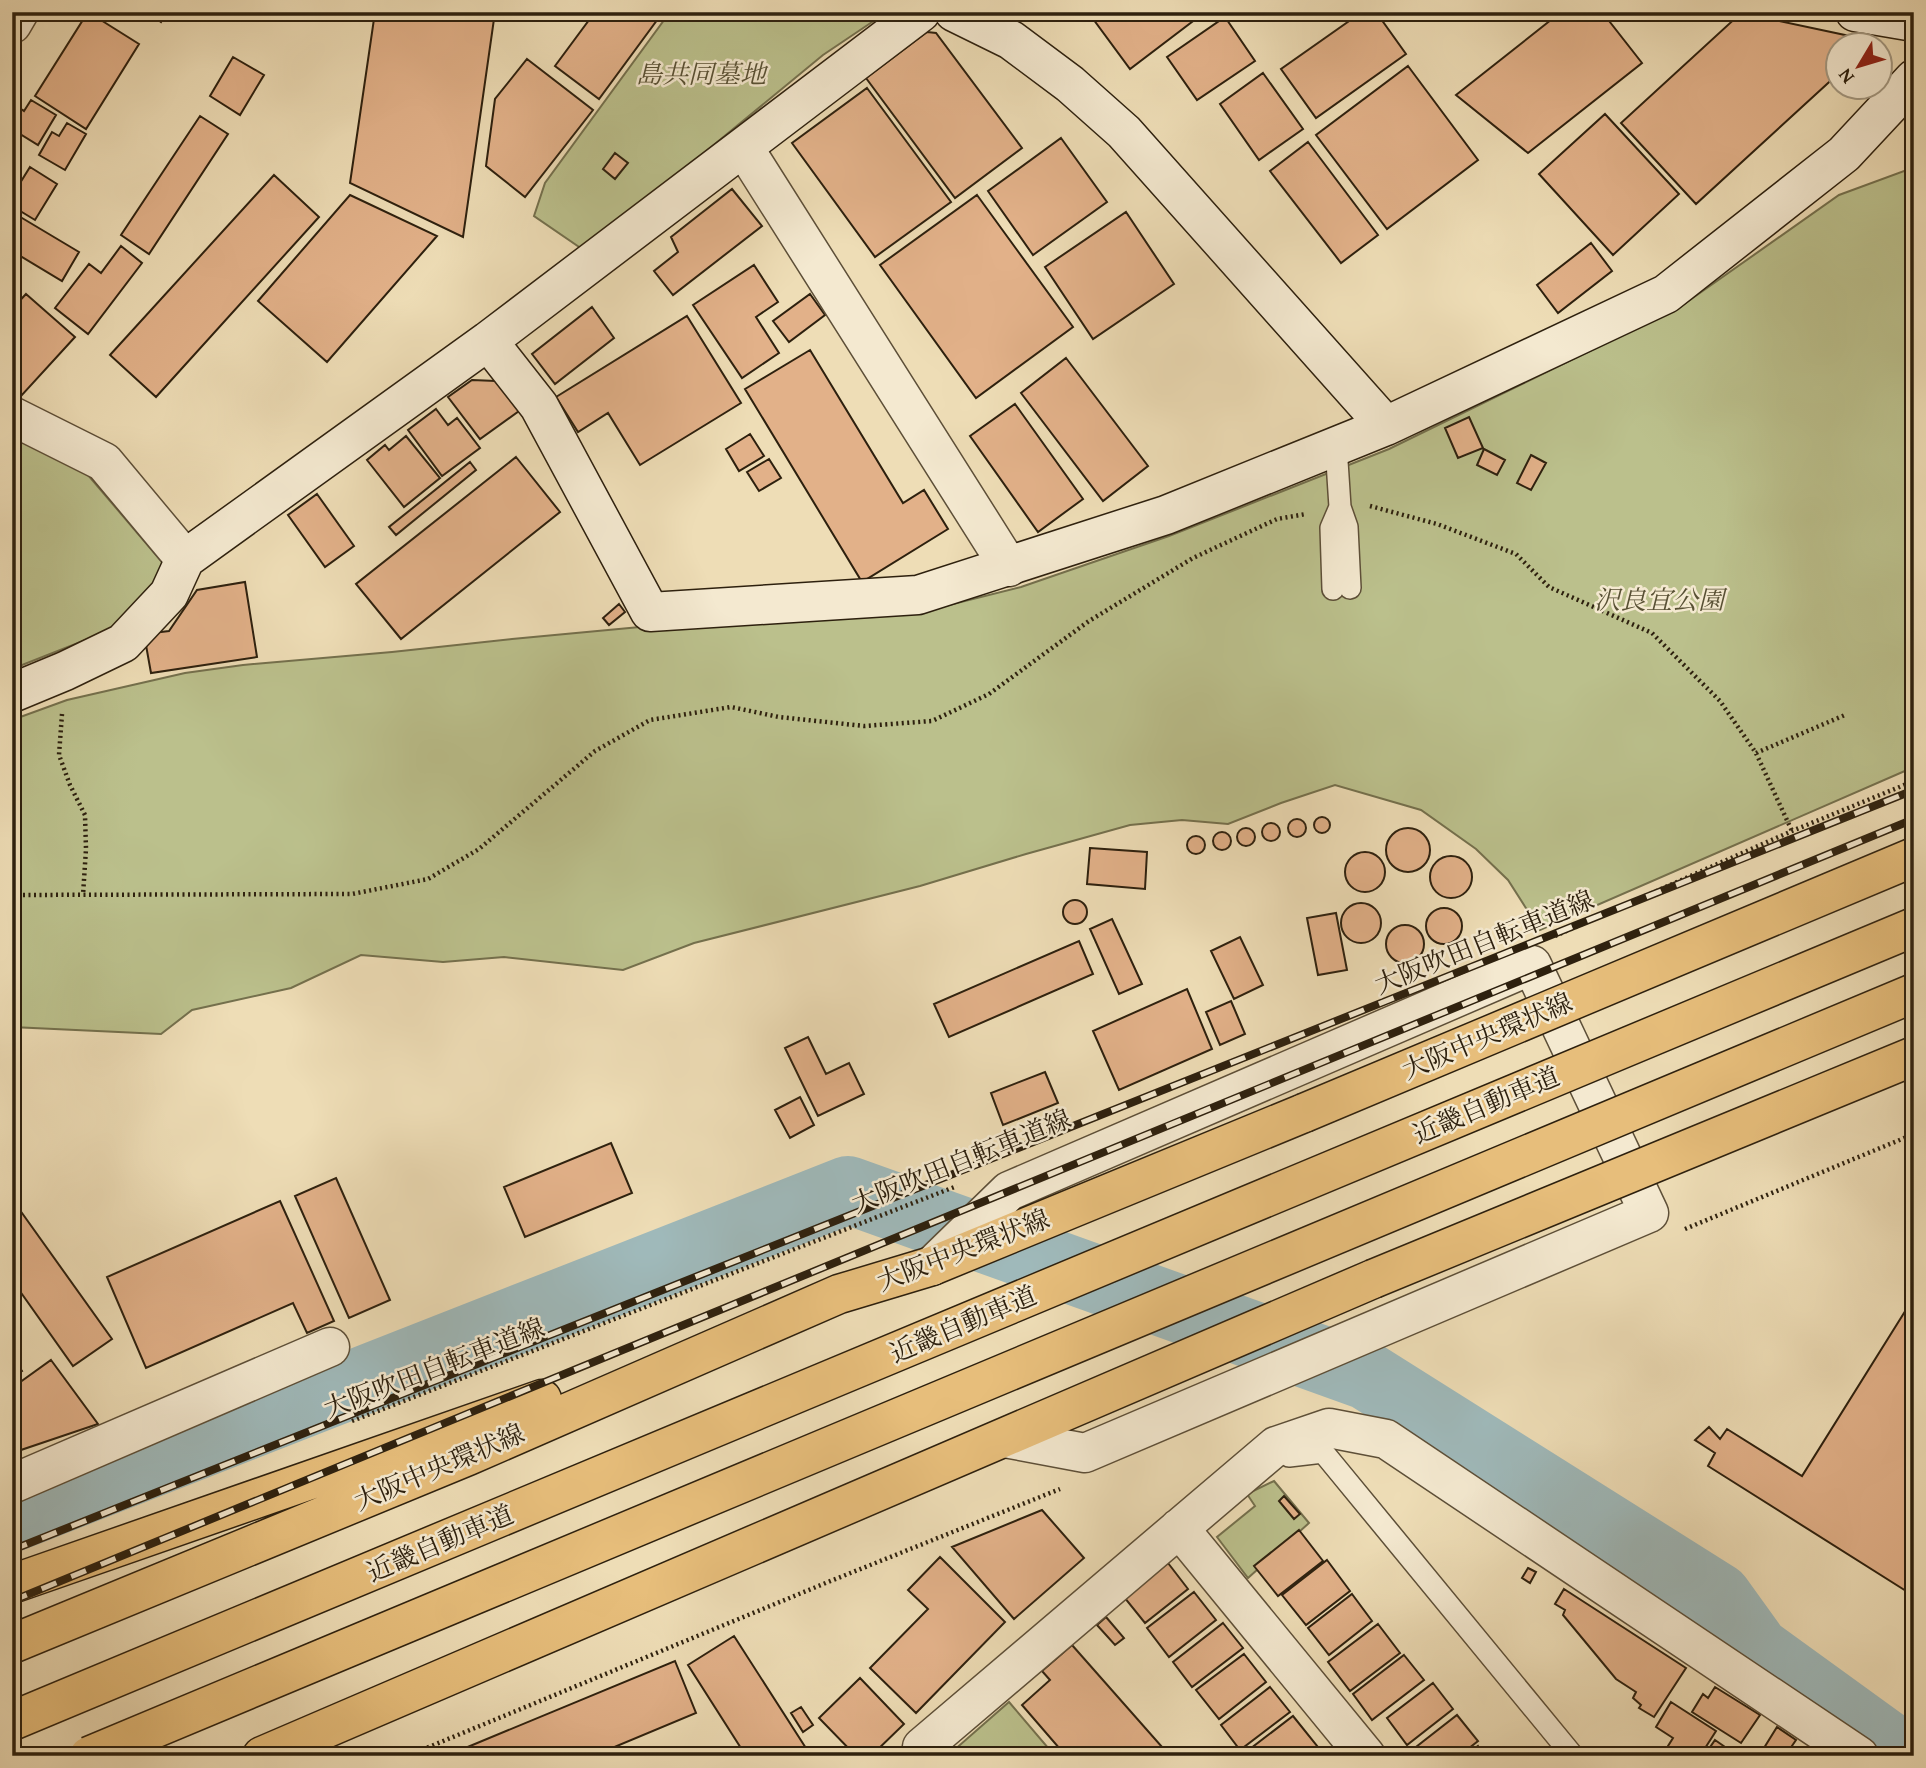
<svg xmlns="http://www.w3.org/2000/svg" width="1926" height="1768" font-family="'Gentium Book Plus','Noto Serif JP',serif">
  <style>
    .green { fill: #bbc08c; stroke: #74704d; stroke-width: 2 }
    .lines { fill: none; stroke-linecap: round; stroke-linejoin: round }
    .river { stroke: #9fb9ba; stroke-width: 68 }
    .building { fill: #e2b189; stroke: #2d200e; stroke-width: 2 }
    .lane-casing { stroke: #5d4f38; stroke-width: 24 }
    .street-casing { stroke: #5d4f38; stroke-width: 41 }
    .secondary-casing { stroke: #2d200e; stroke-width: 41 }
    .primary-casing { stroke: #2d200e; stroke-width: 41 }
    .path { stroke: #2d200e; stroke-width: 4.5; stroke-dasharray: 2 3.5; stroke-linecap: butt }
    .lane { stroke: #f4e9d0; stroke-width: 21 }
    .street { stroke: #f4e9d0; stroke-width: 38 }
    .secondary { stroke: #f4e9d0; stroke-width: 38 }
    .primary { stroke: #e7be7b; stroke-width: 38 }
    .rail-casing { stroke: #2d200e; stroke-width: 8 }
    .rail { stroke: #f4e9d0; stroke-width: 5; stroke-dasharray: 16; stroke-linecap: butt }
    .primary-bridge-casing { stroke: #2d200e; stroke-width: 41; stroke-linecap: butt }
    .highway-bridge-casing { stroke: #2d200e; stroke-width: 41; stroke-linecap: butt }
    .primary-bridge { stroke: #e7be7b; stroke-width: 38 }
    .highway-bridge { stroke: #e7be7b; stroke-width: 38 }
    .labels { text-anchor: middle; stroke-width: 5; stroke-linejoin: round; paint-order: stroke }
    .park-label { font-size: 26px; font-style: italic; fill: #585034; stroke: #f4e9d0 }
    .street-label { font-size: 26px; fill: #2d200e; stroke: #f4e9d0 }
  </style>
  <rect width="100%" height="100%" fill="#eeddb6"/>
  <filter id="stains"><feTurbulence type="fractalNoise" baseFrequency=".00286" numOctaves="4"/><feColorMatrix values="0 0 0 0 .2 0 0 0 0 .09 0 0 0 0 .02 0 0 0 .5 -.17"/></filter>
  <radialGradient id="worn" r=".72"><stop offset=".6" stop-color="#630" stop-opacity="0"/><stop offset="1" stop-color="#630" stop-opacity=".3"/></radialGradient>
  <path class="green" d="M670,12H883L884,14L823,55L585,251L534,216L545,183Z
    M1904,171L1914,173V767L1540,930L1508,880L1476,849L1421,810L1335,785L1281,803L1228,824L1182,820L1130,825L1026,854L920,886L694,943L623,970L504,957L443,962L361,955L291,988L192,1010L161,1034L12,1027V720L67,700L185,673L243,665L392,652L512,639L640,627L925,611L1021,587L1169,536L1389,449L1680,307L1839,195Z
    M12,433L75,465L88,475L162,562L161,581L111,630L12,669Z
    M1274,1481L1309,1523L1248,1578L1217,1537L1255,1506L1247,1494Z
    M1009,1702L1055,1756H957L953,1751Z"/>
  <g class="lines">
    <path class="river" d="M12,1518L848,1190L1367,1376L1718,1597L1756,1650L1894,1750L1914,1748"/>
  </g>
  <path class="building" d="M88,12L139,44L86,129L35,96Z
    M147,12H167L161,22Z
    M375,12H495L463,237L350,183Z
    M595,12H663L599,99L555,66Z
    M1088,12H1205L1130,69Z
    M1362,12H1376L1406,54L1316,118L1281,69Z
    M1561,12H1602L1642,63L1528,153L1456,95Z
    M1741,13L1873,41L1869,46H1839V73L1696,204L1621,123Z
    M1225,17L1255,61L1197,100L1167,57Z
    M927,32L936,33L1022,148L955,198L866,78Z
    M233,57L264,75L240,115L210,96Z
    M527,59L593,110L525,197L486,166L495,99Z
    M1408,66L1478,160L1387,229L1316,135Z
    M1263,73L1303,129L1259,160L1220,104Z
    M867,88L951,202L875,257L792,143Z
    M31,100L56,115L38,145L12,129L14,104L24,111Z
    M1605,114L1679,194L1613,255L1539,174Z
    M200,116L228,134L149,254L121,235Z
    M67,123L86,134L65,170L39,155L52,132L59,136Z
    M1061,138L1107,202L1033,255L988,191Z
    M1308,142L1378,235L1341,263L1270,171Z
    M615,153L628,163L615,179L603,169Z
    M30,167L57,184L35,220L12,206V196Z
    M274,175L319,217L156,397L110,355Z
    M732,189L762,226L673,295L654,271L678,252L671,237Z
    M350,195L437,236L327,362L258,301Z
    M977,195L1073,327L976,398L880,265Z
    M12,212L79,252L62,281L12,251Z
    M1126,212L1174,284L1093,339L1045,267Z
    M1591,243L1612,271L1558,313L1537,285Z
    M121,246L142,263L88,334L55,308L89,264L101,273Z
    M754,265L778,302L756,317L779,353L742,378L693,305Z
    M26,294L75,337L22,395L12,387V309Z
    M810,294L825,315L789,342L773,321Z
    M592,307L614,338L555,384L532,354Z
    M687,316L741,403L640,465L608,413L578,432L556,397Z
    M810,350L903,503L924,490L948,529L862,582L745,389Z
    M1066,358L1148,466L1103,501L1021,393Z
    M472,380L496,381L519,411L480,439L448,397Z
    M1015,404L1083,499L1038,532L970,436Z
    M436,409L448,425L457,418L480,448L442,476L408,430Z
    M1469,417L1483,448L1458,458L1445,428Z
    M750,434L764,456L739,471L726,449Z
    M406,436L440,478L404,507L367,460L385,445L389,450Z
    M1484,449L1505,460L1497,475L1477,465Z
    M1531,455L1546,463L1531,490L1517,483Z
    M516,457L560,512L401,639L356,584Z
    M769,459L781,478L759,491L747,472Z
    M470,462L476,470L396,535L389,527Z
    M317,494L354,546L325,567L288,515Z
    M245,582L257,657L151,673L144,634L169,631L197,590Z
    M619,604L625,612L609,625L603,618Z
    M1314 825a8 8 0 1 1 16 0a8 8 0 1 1-16 0Z
    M1288 828a9 9 0 1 1 18 0a9 9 0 1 1-18 0Z
    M1262 832a9 9 0 1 1 18 0a9 9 0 1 1-18 0Z
    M1237 837a9 9 0 1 1 18 0a9 9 0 1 1-18 0Z
    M1386 850a22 22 0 1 1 44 0a22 22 0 1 1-44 0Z
    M1213 841a9 9 0 1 1 18 0a9 9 0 1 1-18 0Z
    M1187 845a9 9 0 1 1 18 0a9 9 0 1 1-18 0Z
    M1090,848L1147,852L1145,889L1087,884Z
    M1345 872a20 20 0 1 1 40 0a20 20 0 1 1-40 0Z
    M1430 877a21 21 0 1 1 42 0a21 21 0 1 1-42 0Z
    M1063 912a12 12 0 1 1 24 0a12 12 0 1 1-24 0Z
    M1341 923a20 20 0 1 1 40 0a20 20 0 1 1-40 0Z
    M1426 926a18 18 0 1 1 36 0a18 18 0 1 1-36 0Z
    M1336,913L1347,970L1318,975L1307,918Z
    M1112,919L1142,984L1119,994L1090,929Z
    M1386 944a19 19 0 1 1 38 0a19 19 0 1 1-38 0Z
    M1240,937L1263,985L1234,999L1211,951Z
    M1079,941L1093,974L949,1037L934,1004Z
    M1187,989L1212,1049L1119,1090L1093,1031Z
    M1231,1001L1245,1034L1220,1045L1206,1012Z
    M808,1037L826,1074L849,1063L864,1094L818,1116L785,1048Z
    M1045,1072L1058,1103L1003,1125L991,1093Z
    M800,1097L814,1125L790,1138L775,1110Z
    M611,1143L632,1193L525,1237L504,1187Z
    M336,1178L390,1300L349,1318L295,1196Z
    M12,1199L112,1339L73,1366L12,1280Z
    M280,1201L334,1321L307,1333L293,1303L146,1368L107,1277Z
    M1914,1297V1596L1708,1466L1715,1453L1695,1440L1709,1427L1720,1439L1727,1429L1802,1476Z
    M12,1357L22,1371L12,1378Z
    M51,1360L98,1424L12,1453V1388Z
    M1284,1496L1300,1514L1294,1519L1279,1501Z
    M1042,1510L1084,1558L1014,1619L952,1547Z
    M1299,1530L1323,1561L1278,1596L1254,1566Z
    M940,1557L1005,1622L916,1713L870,1668L928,1609L908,1590Z
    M1327,1560L1350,1591L1306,1625L1282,1595Z
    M1168,1563L1188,1589L1145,1623L1124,1597Z
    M1528,1568L1536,1572L1530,1583L1522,1578Z
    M1564,1589L1686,1668L1654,1717L1639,1708L1641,1705L1633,1698L1636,1692L1616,1679L1563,1615L1565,1610L1555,1604Z
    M1194,1592L1216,1620L1169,1657L1147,1628Z
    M1352,1594L1372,1621L1329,1655L1308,1628Z
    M1106,1617L1124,1638L1115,1645L1097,1625Z
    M1223,1623L1243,1648L1192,1687L1173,1662Z
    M1378,1624L1400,1653L1350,1691L1328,1662Z
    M734,1636L811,1756H746L688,1665Z
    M1072,1645L1170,1756H1066L1022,1705L1050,1680L1042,1671Z
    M1244,1654L1266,1682L1219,1719L1196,1690Z
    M1404,1655L1424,1680L1372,1720L1353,1694Z
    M675,1661L696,1713L593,1756H446Z
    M860,1678L904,1724L871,1756H856L819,1718Z
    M1433,1683L1453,1709L1407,1745L1387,1718Z
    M1270,1687L1290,1712L1240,1750L1221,1725Z
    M1715,1687L1760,1715L1741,1743L1692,1712L1703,1694L1708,1698Z
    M1671,1702L1716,1731L1700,1756H1683L1668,1746L1673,1738L1656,1727Z
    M801,1707L813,1725L803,1732L791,1713Z
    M1457,1715L1478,1741L1459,1756H1422L1416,1747Z
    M1293,1716L1318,1747L1307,1756H1249L1246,1752Z
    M1777,1727L1796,1740L1785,1756H1759Z
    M1715,1740L1738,1756H1704Z
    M1478,1746L1485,1756H1464Z"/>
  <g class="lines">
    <g class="lane-casing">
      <path id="lane" d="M1336,446L1340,507L1347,527L1350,588
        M1333,589L1331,528L1340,507
        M1289,1456L1323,1452L1573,1756"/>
    </g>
    <g class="street-casing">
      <path id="street" d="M12,24L19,12
        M744,148L1009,567
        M12,416L104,462L185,559
        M932,1266L1009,1191L1532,965L1649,1213L1085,1453L1005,1438
        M12,1484L330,1347
        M1179,1528L1366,1756
        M922,1747L1276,1446L1329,1428L1386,1439L1859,1756"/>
    </g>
    <g class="secondary-casing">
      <path id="secondary" d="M954,12L1011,40L1070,84L1124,132L1386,426
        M1855,12L1914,22
        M488,341L539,406L650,612L918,595L1166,515L1386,426L1666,294L1844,154L1914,79
        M12,693L65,671L123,643L169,594L185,559L488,341L921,12"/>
    </g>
    <g class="primary-casing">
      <path id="primary" d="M12,1584L542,1399
        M12,1644L468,1456L839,1294L932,1266L1304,1113
        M262,1756L1373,1279"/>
    </g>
    <path class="path" d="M1370,506L1437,524L1516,554L1549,587L1652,633L1720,701L1756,753L1792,831
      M62,714L59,755L70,785L85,815L86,849L83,895
      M1756,753L1845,715
      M12,895L352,894L428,879L479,849L595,751L650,720L731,707L779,717L864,726L932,721L989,694L1089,621L1193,558L1277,519L1306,514
      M1555,936L1792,831L1914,781
      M1685,1229L1914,1134
      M352,1421L957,1186
      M407,1756L833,1580L1060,1489"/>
    <use href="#lane" class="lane"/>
    <use href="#street" class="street"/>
    <use href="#secondary" class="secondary"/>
    <use href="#primary" class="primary"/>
    <g class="rail-casing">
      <path id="rail" d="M12,1550L1914,790
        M12,1601L1914,819"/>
    </g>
    <use href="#rail" class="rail"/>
    <g class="primary-bridge-casing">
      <path id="primary-bridge" d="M1304,1113L1914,857
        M1373,1279L1914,1056"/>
    </g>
    <g class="highway-bridge-casing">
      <path id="highway-bridge" d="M12,1721L1914,927
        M89,1756L1914,993"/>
    </g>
    <use href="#primary-bridge" class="primary-bridge"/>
    <use href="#highway-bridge" class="highway-bridge"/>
  </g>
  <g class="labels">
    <g class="park-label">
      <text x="701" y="83">島共同墓地</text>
      <text x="1659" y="609">沢良宜公園</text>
    </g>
    <g class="street-label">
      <text transform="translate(1484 942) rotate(-22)" y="9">大阪吹田自転車道線</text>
      <text transform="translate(1487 1036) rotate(-23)" y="9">大阪中央環状線</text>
      <text transform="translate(1486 1105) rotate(-23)" y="9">近畿自動車道</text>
      <text transform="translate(961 1161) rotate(-22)" y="9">大阪吹田自転車道線</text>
      <text transform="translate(963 1250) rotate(-21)" y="9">大阪中央環状線</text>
      <text transform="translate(963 1324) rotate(-23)" y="9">近畿自動車道</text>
      <text transform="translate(434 1368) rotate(-21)" y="9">大阪吹田自転車道線</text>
      <text transform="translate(439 1467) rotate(-23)" y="9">大阪中央環状線</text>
      <text transform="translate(440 1543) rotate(-23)" y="9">近畿自動車道</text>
    </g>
  </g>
  <rect width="1926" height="1768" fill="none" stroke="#eeddb6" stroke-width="42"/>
  <rect x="14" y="14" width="1898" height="1740" fill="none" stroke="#2d200e" stroke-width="3.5"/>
  <rect x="21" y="21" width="1884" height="1726" fill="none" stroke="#2d200e" stroke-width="2"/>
  <g transform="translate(1859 66) rotate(232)"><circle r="33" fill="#f4e9d0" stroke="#a49982" stroke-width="2"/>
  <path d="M0-5L12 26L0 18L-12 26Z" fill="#8f2418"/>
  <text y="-10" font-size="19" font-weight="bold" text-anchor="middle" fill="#2d200e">N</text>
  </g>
  <rect width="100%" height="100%" filter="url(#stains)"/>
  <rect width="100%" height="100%" fill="url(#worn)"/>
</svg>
